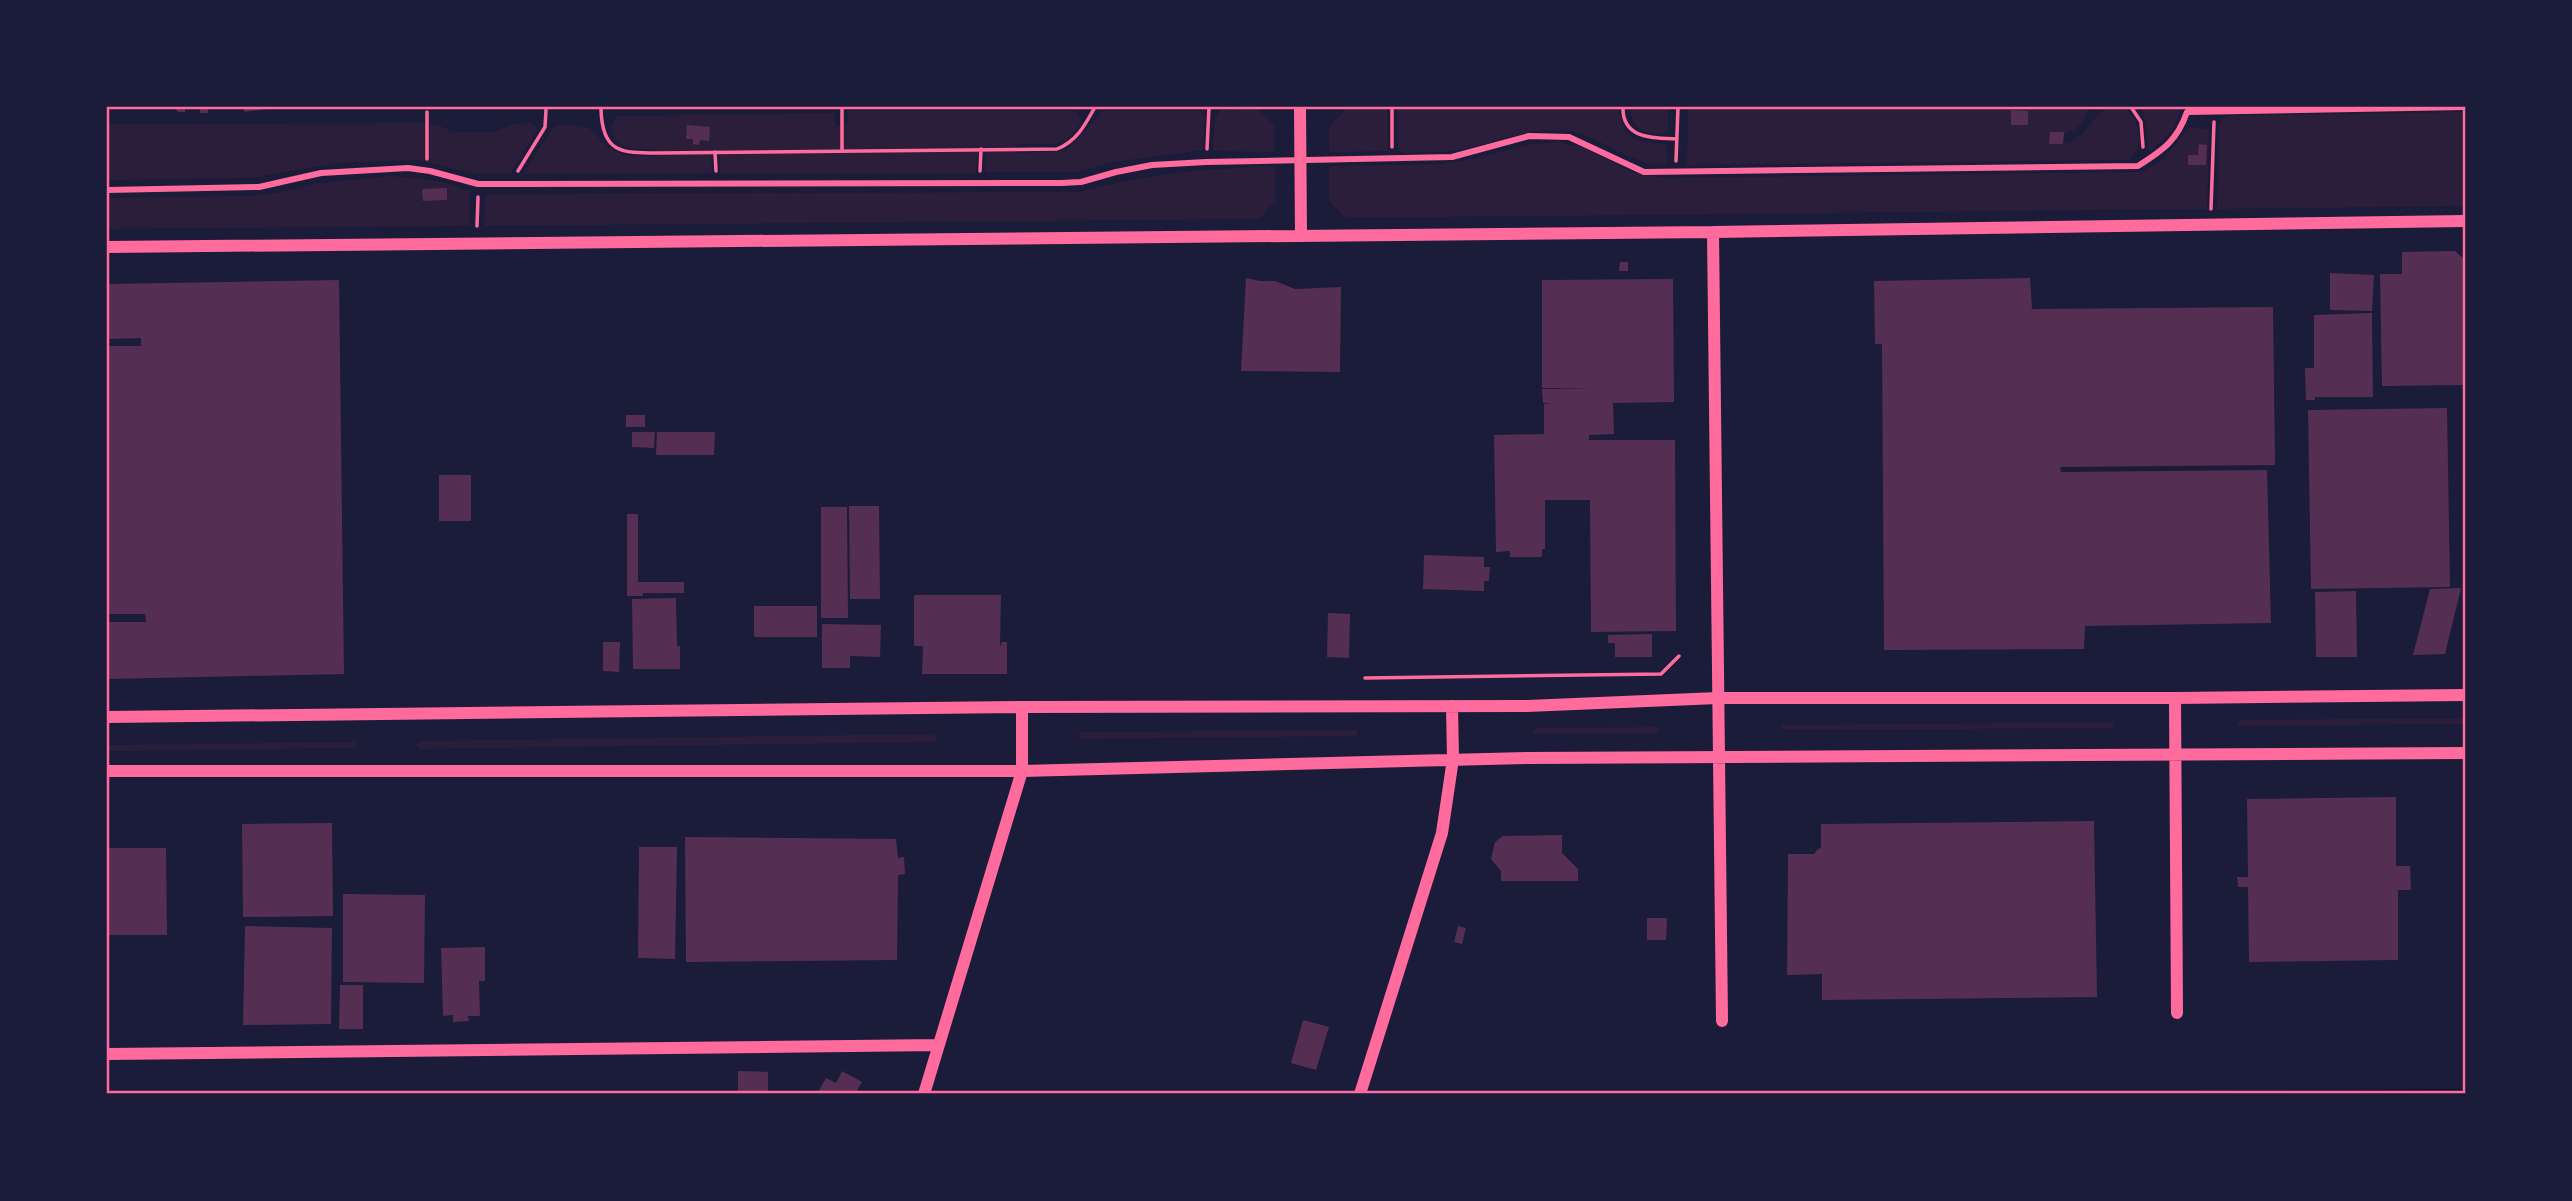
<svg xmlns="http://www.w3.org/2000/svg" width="2572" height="1201" font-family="Rubik,sans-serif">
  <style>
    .green { fill: #2a1e3b }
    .water { fill: #12122b }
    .building { fill: #542f53 }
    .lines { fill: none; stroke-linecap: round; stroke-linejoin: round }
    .path { stroke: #ff6b9d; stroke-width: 3.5 }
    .pedestrian { stroke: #ff6b9d; stroke-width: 6 }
    .tertiary { stroke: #ff6b9d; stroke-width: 12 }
    .neatline { fill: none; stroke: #ff6b9d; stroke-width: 2.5 }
  </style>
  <rect width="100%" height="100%" fill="#1b1b3a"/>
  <path class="green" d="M1619,107C1621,139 1637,142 1665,144L1667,149V165C1627,166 1599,132 1560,130C1527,128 1495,142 1464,149C1444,153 1423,152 1404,153L1398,151L1397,108Z
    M1630,107H1668V132C1645,136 1632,131 1630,107Z
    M1688,107H2089C2086,121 2078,130 2064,134V143C2089,139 2091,111 2112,107C2139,102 2148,148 2129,160L1687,165Z
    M2141,107H2182L2173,130L2152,151L2148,149L2147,125Z
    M1347,108H1387L1388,151L1329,152V126Z
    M1257,109L1274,125V152L1213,151L1215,117L1221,110Z
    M1199,110L1205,117L1203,150L1113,162L1077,172H985L986,154H977L976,173H720V155H711L712,173L523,174L555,125H576L589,128L609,148L623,155L655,156V149C637,149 611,151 611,127L617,116L834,113L836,126L848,125V111H1075L1079,114L1081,124L1065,141L1055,144H1017L1016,153L1066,151L1103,111Z
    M2465,112V206L2217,209L2219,124L2225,116Z
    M419,123L439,125L452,132H495L513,124L528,123L536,126L537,131L510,174H477L417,160L335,163L251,178L107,180V124Z
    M2189,128L2209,129L2207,209L1346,218L1329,201V166L1443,164L1477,158L1532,144L1560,142L1584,148L1632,172L1660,178L2140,172L2159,163Z
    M1248,166H1275V201L1260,219L484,226L485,200L489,194L1079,192C1135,177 1189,169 1247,168Z
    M391,176C419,178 444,180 470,191V226L107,229V198L246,196L276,193L319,183Z
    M2465,718V724L2237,726L2240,720Z
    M2113,722V728L1782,730V725Z
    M1659,727V733L1534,734L1532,731L1535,728Z
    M1357,730L1358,736L1079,739V732Z
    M935,734L937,738L935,742L419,749L416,745L419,741Z
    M354,742L357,745L354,748L107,751V745Z"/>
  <path class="water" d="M2465,1089V1094H1774Z"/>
  <path class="building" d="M174,107H208V113H200V109H185V112H178Z
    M244,107H266V109L244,112Z
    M2011,110L2028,111V125H2011Z
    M687,125L710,127L709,141L700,140L699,145L693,144V139H686Z
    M2050,132H2064L2063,144H2049Z
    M2199,144L2207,145L2206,165H2188V155H2198Z
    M447,188V200L423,201L422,189Z
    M2455,251L2465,260V385L2382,386L2380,274H2402V252Z
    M1620,262H1628V271H1619Z
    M2330,273L2374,275L2372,311L2330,310Z
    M1246,278L1260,281H1275L1295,289L1341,287L1340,372L1241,371Z
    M2030,278L2032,309L2273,307L2275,465L2060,467L2061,472L2267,470L2271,623L2085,626L2084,649L1884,650L1882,344H1875L1874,281Z
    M1673,279L1674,402L1613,403L1614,434L1589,435V440H1675L1676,631L1591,632L1590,500H1545V549H1542V557H1510V551L1496,552L1494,435L1544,434V404L1552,403H1543L1542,389H1598L1542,388V280Z
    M339,280L344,674L107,679V622H146L145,614H107V346H141V338L107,339V284Z
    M2372,313L2373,397H2315V400H2306L2305,368H2314V315Z
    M2447,408L2450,587L2311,589L2308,410Z
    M626,415H645V427H626Z
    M632,432H655L654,448L632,447Z
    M657,432H715L714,455H656Z
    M439,475H471V521H439Z
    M849,506H879L880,599H850Z
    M821,507H847L848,618H821Z
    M627,514H638V582H684V593H643V596H627Z
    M1424,555L1484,557V567H1490L1489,581H1484V591L1423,589Z
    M2461,588L2445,654L2413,655L2430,589Z
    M2356,591L2357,657H2316L2315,592Z
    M914,595H1001L1000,647L1002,642H1007V674H922L923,646H914Z
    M676,598L677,646H680V669H633L632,599Z
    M754,606H817V637H754Z
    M1328,613L1350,614L1349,658L1327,657Z
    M822,624L881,625L880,657L850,656V668H822Z
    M1652,634V657H1615V643H1608V635Z
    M603,642H620L619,672L603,671Z
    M2396,797V866H2410L2411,890H2398V960L2249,962L2248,887H2238L2237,877H2248L2247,799Z
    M2094,821L2097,997L1822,1000V974L1787,975L1788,854H1814L1818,849L1821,848V824Z
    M332,823L333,916L243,917L242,824Z
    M1562,835V853L1578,869V881H1501V871L1491,859L1495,842L1503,836Z
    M685,837L896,839L898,858L904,857L905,874L898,875L897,960L686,962Z
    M639,847H677L675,959L638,958Z
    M107,848H166L167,935H107Z
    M343,894L425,895L424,983L343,982Z
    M1647,918H1667L1666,940H1647Z
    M245,926L332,928L331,1024L243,1025Z
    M1458,926L1466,928L1462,944L1454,942Z
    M485,947V981H479L480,1016H468L469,1021L453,1022V1015L443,1016L441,948Z
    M340,985H363V1029H339Z
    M1303,1020L1329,1027L1316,1070L1291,1063Z
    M738,1071L768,1072V1094H738Z
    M842,1071L862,1082L855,1094H817L826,1078L836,1083Z"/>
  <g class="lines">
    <path class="path" d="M842,107V150
      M1392,107V147
      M1623,107C1622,139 1653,138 1677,139
      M2131,107L2141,122L2143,147
      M601,109C602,153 621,153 658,153L1057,149C1077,141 1085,125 1095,107
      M1207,149L1209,107
      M715,152L716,171
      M427,159V112
      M1676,161L1678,107
      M518,171L545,127L546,110
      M980,171L981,149
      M2211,209L2214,122
      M477,226L478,197
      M1365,678L1661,674L1679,656"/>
    <path class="pedestrian" d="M107,190L259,187L321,173L408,168L430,171L478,184L1061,183L1081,182L1116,172L1152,165L1206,162L1452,157L1529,136L1569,137L1644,172L2138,166C2163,150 2177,141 2187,112L2464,107"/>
    <path class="tertiary" d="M1300,107L1301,235
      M1713,232L1722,1021
      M107,247L1713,232L2465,221
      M2175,698L2177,1013
      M107,717L1022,707L1527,706L1718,698H2175L2465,695
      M107,771H1022L1527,758L2465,753
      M107,1054L939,1045
      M924,1094L1022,771V707
      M1360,1094L1442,833L1453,759L1452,706"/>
  </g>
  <rect width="2572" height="1201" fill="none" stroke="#1b1b3a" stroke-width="217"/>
  <rect x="108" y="108" width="2356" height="984" class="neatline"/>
</svg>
